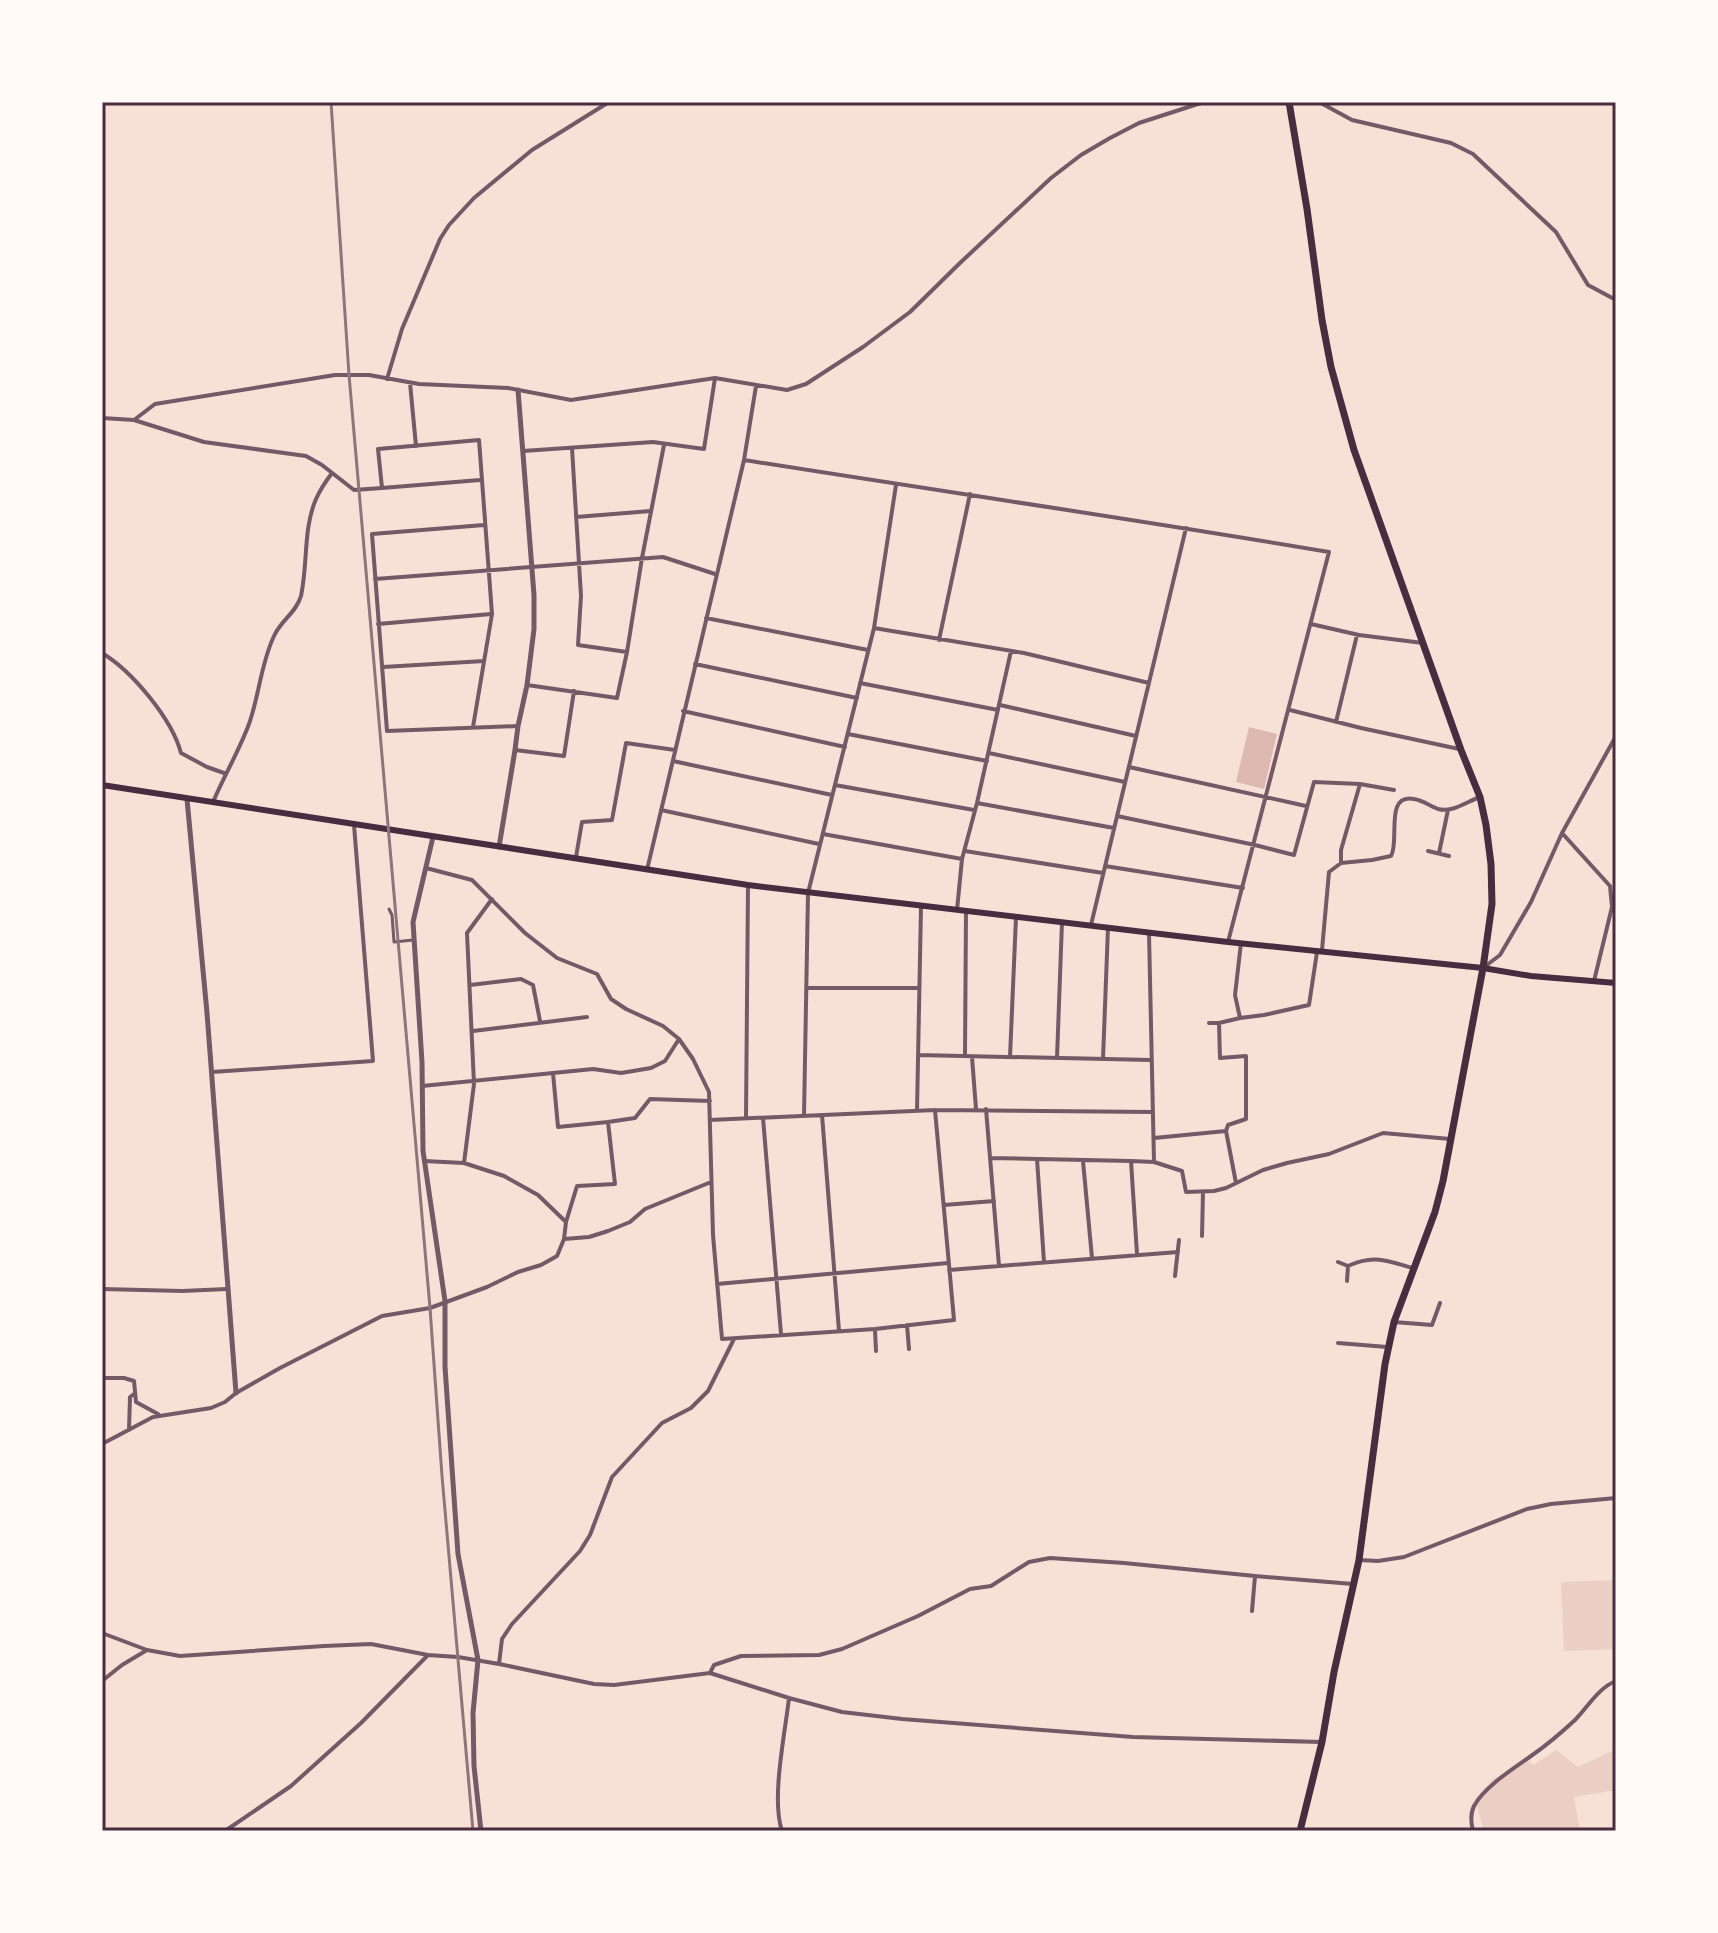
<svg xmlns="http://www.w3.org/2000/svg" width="1718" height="1933" font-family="'Times New Roman',serif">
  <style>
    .green { fill: #ebcfc5 }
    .water { fill: #dcb8b0 }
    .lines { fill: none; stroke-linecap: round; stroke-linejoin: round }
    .pedestrian { stroke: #755966; stroke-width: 3 }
    .minor { stroke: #755966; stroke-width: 4 }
    .tertiary { stroke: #755966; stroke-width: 5 }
    .secondary { stroke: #4a2c40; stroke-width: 6 }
    .trunk { stroke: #4a2c40; stroke-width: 7 }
    .rail { stroke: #8f747c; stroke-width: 3 }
    .neatline { fill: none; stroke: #4a2c40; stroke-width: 3 }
  </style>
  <rect width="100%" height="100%" fill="#f7e1d7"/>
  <path class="green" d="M1616,1580V1649L1564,1651L1561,1582Z
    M1616,1749V1790L1574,1797L1580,1831H1534L1533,1829L1527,1831H1484L1475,1799L1493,1779L1528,1761L1534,1765L1556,1750L1578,1767Z"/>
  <path class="water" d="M1249,727L1277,734L1264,789L1236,782Z"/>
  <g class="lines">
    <path class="pedestrian" d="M389,909L392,915L394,942L413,940"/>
    <path class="minor" d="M1319,102L1352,120L1451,143L1473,154L1556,232L1588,285L1616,300
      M387,379L402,329L440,239L449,225L474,198L532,150L609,102
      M410,383L416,446
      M102,418L134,420L204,442L306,456L322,465L354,490L382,488L378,449L479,440L492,614L473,727
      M134,420L155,404L335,375H369L419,384L508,388L571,400L715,378L787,390L806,384L863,347L910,312L961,262L1051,178L1081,155L1110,138L1139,123L1204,102
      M572,448L581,596L578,645L627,652L642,558L664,445
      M523,451L653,442L704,449L715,378
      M744,460C939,491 1134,519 1329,552L1228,942
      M382,488L480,480
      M576,517L651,511
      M484,525L372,534L387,731L518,726
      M375,579L663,557L715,574
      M706,618L868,650
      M378,624L491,614
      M1311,624L1359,635L1423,643
      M874,628L896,485
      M939,640L970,494
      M102,653C132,671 172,719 181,753L207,767L224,773
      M695,664L857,698
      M383,667L484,661
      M860,683L998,710
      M527,685L617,698L627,652
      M1000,705L1136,736
      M1290,710L1361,728L1459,749
      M683,711L845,747
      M1336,722L1357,635
      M848,734L987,761
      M515,750L564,756L574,691
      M989,753L1125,782
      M673,761L832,795
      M1129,767L1306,806
      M835,785L974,810
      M213,802C224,776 239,751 249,724C259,696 261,663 274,636C281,620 296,613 301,596C308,564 303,529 316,499C320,490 326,481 332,473
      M977,803L1114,828
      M661,810L819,844
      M1117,816L1255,845L1294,855L1314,782L1360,784L1394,790
      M1562,833L1610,886L1612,907L1594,981
      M823,834L962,859
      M965,851L1103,873
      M1428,851L1449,856
      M1439,853L1448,810
      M576,857L582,822L612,820L626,743L675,750
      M1341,863V850L1360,784
      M1105,866L1243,888
      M426,868L472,880L525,933L557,958L597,974L611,999L626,1009L663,1026L679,1039L693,1059L709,1092L713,1235L722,1339L875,1329L954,1320L935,1110
      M647,870L744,460L756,386
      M957,910L962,859L977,803L1011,651
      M1091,925L1186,528
      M1322,950L1329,872L1341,863L1372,860L1391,856C1400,841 1384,793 1414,799C1422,800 1430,806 1438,809C1452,813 1466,802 1480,797
      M1483,968L1500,955L1531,902L1562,833L1616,736
      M470,985L521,979L533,985L540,1021
      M807,988H919
      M1240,1018L1264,1015L1309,1005L1317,952
      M1209,1023H1219
      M473,1031L587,1017
      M918,1055L1151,1060
      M965,1056L966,911
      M972,1057L976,1109
      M1010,1057L1016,917
      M1057,1058L1062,922
      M1103,1059L1108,927
      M212,1072L373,1061L354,825
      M422,1086L553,1073
      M986,1109L999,1266
      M917,1111L921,907
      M822,1115L839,1331
      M804,1116L808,893L874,628L1024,653L1149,683
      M746,1118L748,885
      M763,1118L781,1334
      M710,1120L935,1110L1153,1112
      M608,1122L558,1127L553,1073L593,1069L621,1073L651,1068L665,1061L679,1039
      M1226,1131L1228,1125L1246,1119V1056L1220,1058L1219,1023L1240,1018L1235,995L1241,943
      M1154,1138L1226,1131L1236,1183
      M990,1158L1131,1161
      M1037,1159L1044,1262
      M424,1161L464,1163L474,1084L467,933L492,899
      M1083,1161L1092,1258
      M1154,1162L1182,1171L1186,1192L1214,1191L1226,1188L1263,1170L1287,1163L1329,1154L1383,1133L1450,1139
      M464,1163L504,1176L538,1195L566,1222L564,1239
      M944,1205L994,1201
      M566,1222L577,1186L615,1184L608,1122L635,1118L650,1099L710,1101
      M1202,1236L1203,1192
      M1137,1254L1131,1161L1154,1162L1149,933
      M1338,1262L1348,1266C1374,1254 1387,1261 1413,1268
      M949,1270L1178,1252
      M1175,1276L1179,1240
      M1347,1281L1348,1266
      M717,1284L948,1263
      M102,1289L182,1291L227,1289
      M1394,1322L1432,1325L1440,1303
      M907,1325L909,1349
      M875,1330L876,1351
      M1338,1343L1387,1347
      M102,1378H124L134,1381L136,1402L158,1414
      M129,1430L130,1397L134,1394
      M102,1444L153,1417L211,1408L225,1402L236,1393L280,1368L382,1316L430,1308L487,1287L518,1272L541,1265L557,1256L564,1239L589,1237L608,1231L630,1222L645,1209L711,1182
      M1359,1560L1378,1561L1404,1557L1527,1509L1551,1504L1616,1498
      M1252,1611L1255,1576
      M102,1633L147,1650L180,1656L324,1646L371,1644L428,1655L458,1657L499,1664L594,1684L614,1685L710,1673L789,1698L842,1712L902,1719L1133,1737L1322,1742
      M499,1664L502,1639L512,1624L580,1551L590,1535L612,1477L662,1423L691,1408L708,1391L734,1339
      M710,1673L714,1665L741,1656L819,1655L842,1649L918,1616L970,1589L991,1586L1029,1562L1050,1558L1124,1563L1255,1576L1353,1584
      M102,1681L122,1665L147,1650
      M225,1831L291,1786L361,1723L428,1655
      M782,1831C771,1799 785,1734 789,1698
      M1473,1831C1471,1823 1470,1814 1474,1806C1484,1787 1514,1768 1531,1756C1547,1745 1561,1733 1575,1720C1588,1707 1598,1688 1616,1681"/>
    <path class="tertiary" d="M187,799L207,1013L236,1393
      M433,837L413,922L422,1062L423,1151L445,1301V1367L458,1554L478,1660L473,1713L474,1766L481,1831
      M499,847L515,750L518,726L527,685L534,629V595L518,390"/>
    <path class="secondary" d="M102,785L748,885L1228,942L1483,968L1531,976L1616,983"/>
    <path class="trunk" d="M1289,102L1307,209L1322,320L1331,367L1354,450L1461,750L1480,797L1486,825L1491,864L1492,904L1483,968L1443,1181L1435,1212L1394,1322L1385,1364L1359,1560L1334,1672L1322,1742L1300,1831"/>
    <path class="rail" d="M331,102L349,375L392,871L430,1308L442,1476L473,1831"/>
  </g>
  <rect width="1718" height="1933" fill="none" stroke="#fffaf5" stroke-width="208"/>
  <rect x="104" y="104" width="1510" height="1725" class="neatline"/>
</svg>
